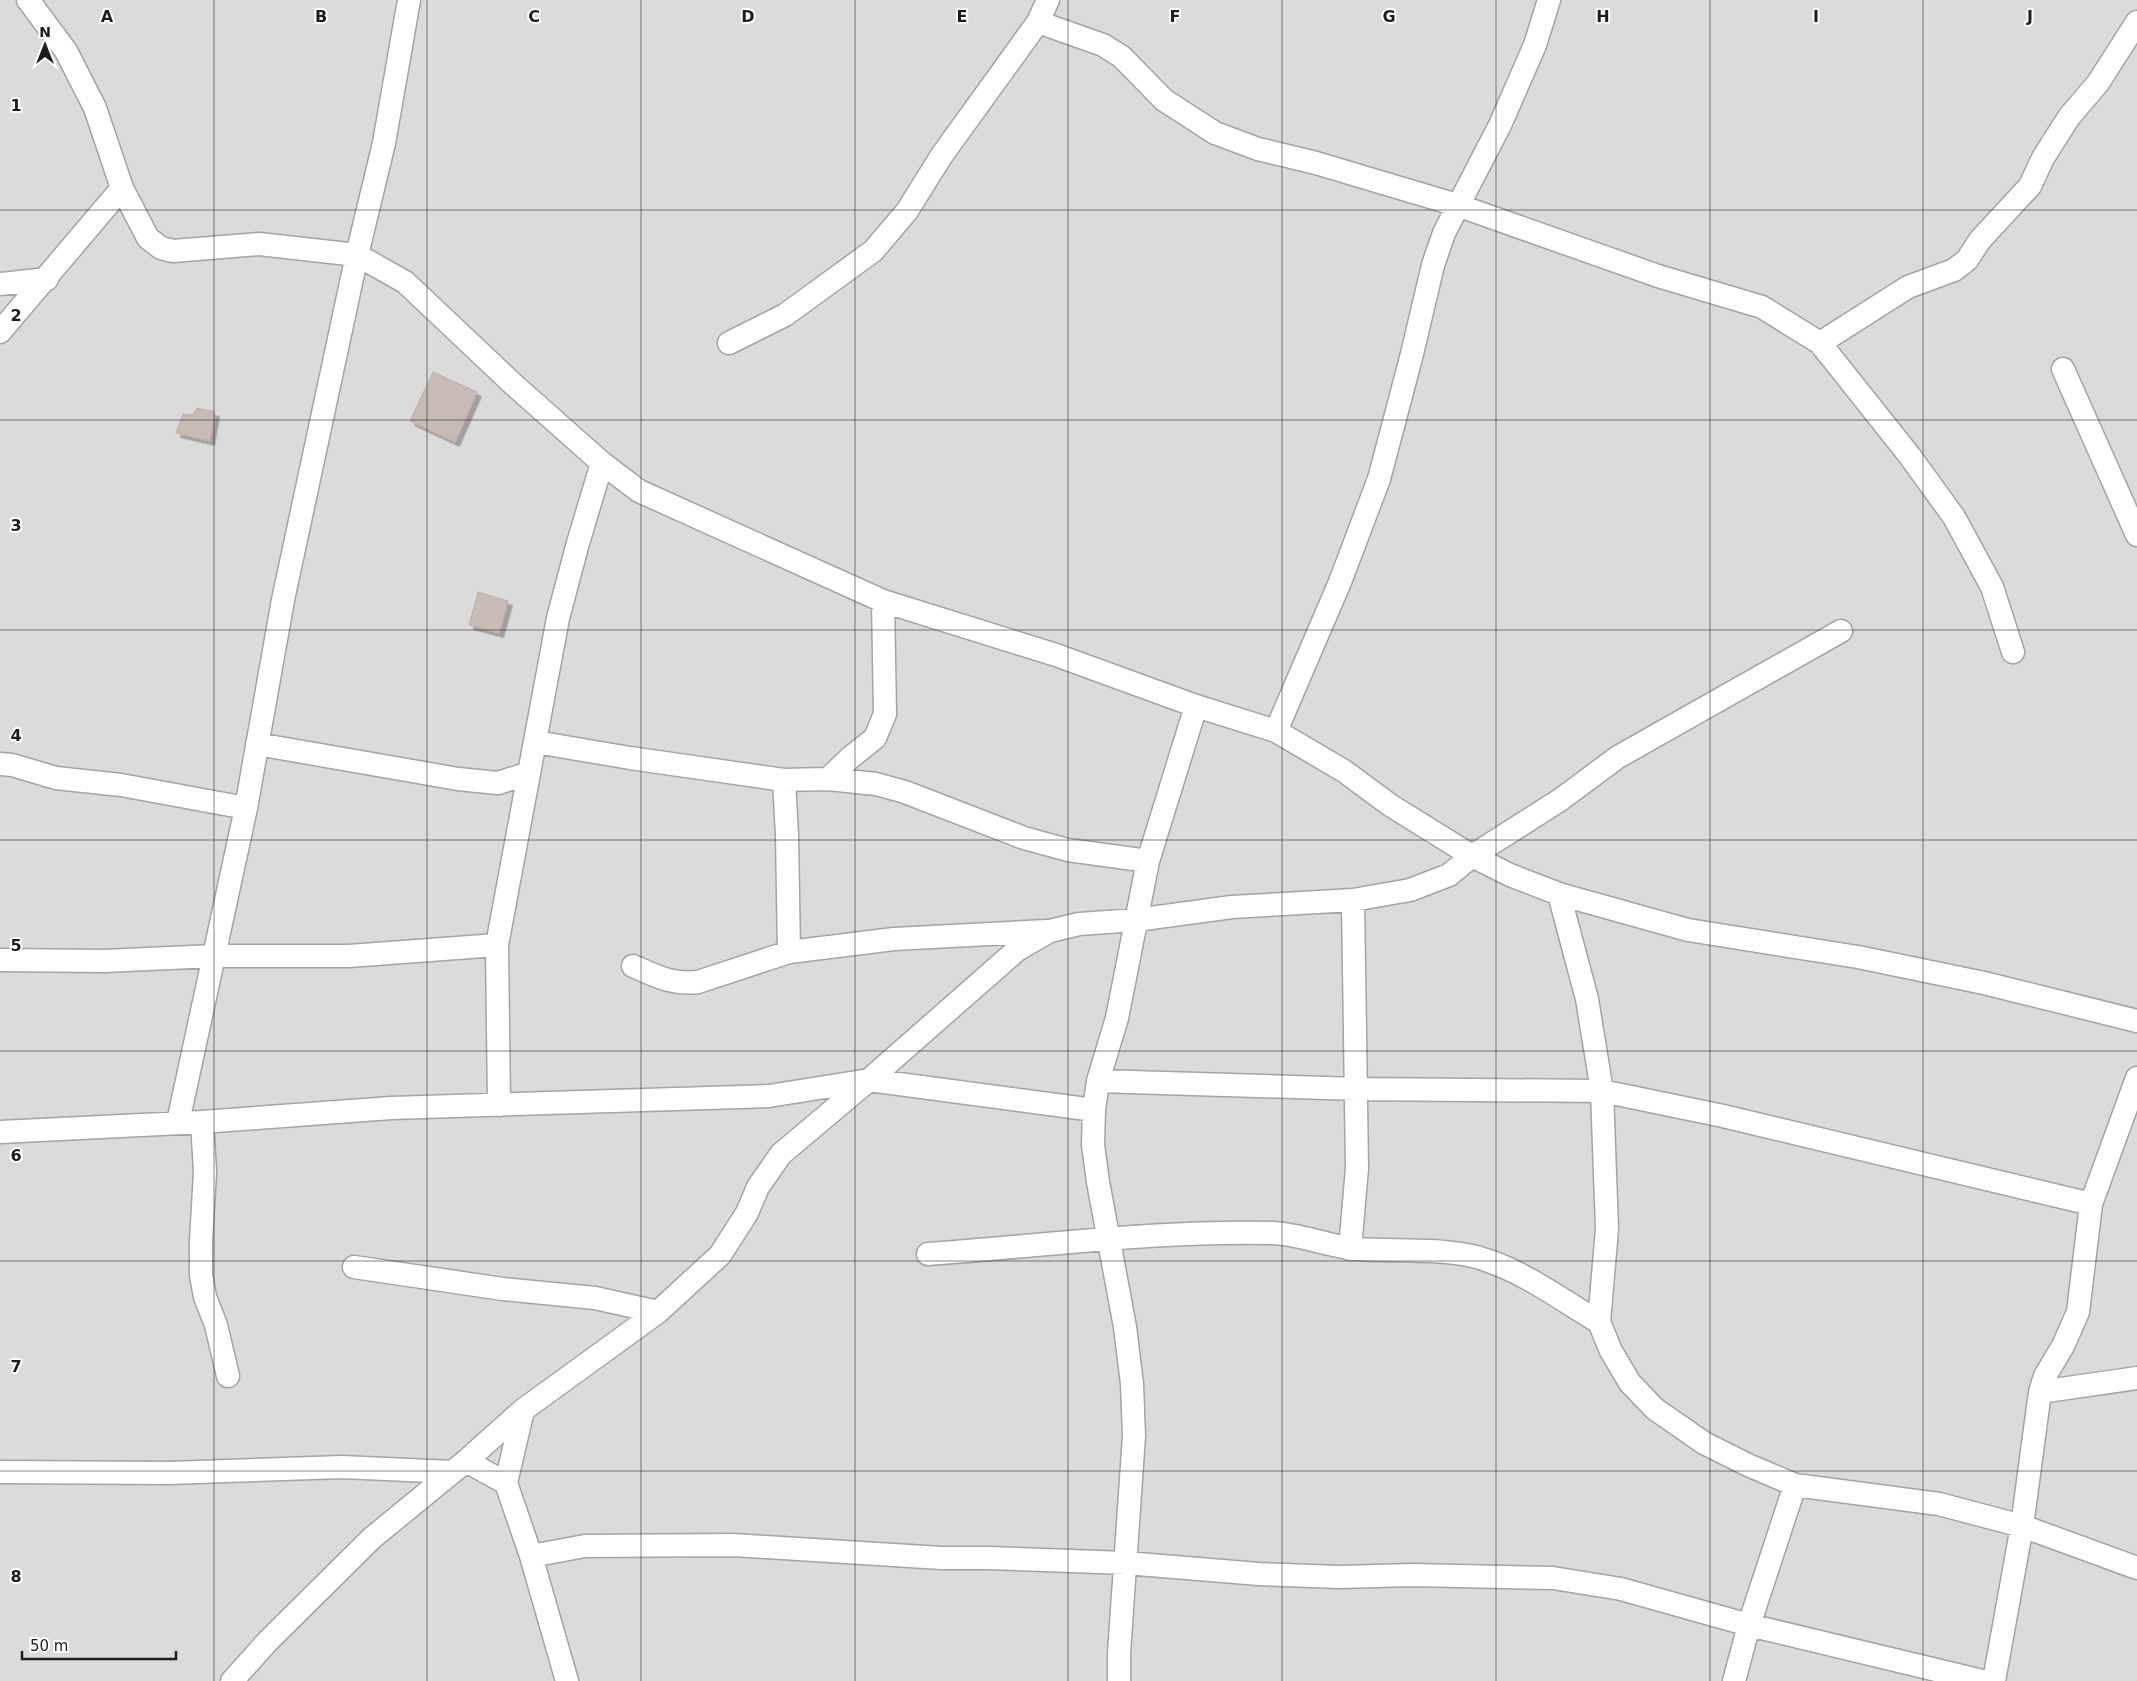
<svg xmlns="http://www.w3.org/2000/svg" width="2137" height="1681" font-family="'DejaVu Sans',sans-serif">
  <style>
    .residential { fill: #dcdada }
    .building { fill: #c7bbb6; stroke: #c1aea5; filter: url(#shadow) }
    .lines { fill: none; stroke-linecap: round; stroke-linejoin: round }
    .street-casing { stroke: #a4a4a4; stroke-width: 25 }
    .street { stroke: #fff; stroke-width: 22 }
    .grid { fill: none; stroke: #1d1d1d; stroke-width: 1; stroke-opacity: 0.55 }
    .grid-label { font-size: 16px; text-anchor: middle; font-weight: bold; fill: #1d1d1d; stroke: #fff; stroke-width: 4; stroke-linejoin: round; paint-order: stroke }
  </style>
  <defs>
    <filter id="shadow"><feDropShadow dx="4.5" dy="4.5" stdDeviation="0" flood-color="#0004"/></filter>
  </defs>
  <rect width="100%" height="100%" fill="#efeae3"/>
  <path class="residential" d="M0,0H2137V1681H0Z"/>
  <path class="building" d="M433,372L477,392L455,442L410,421Z
    M197,408L215,412L210,441L176,433L183,414L193,415Z
    M478,592L508,601L499,633L469,625Z"/>
  <g class="lines">
    <g class="street-casing">
      <path id="street" d="M28,0L66,51L95,108L122,188L148,238L161,248L173,251L259,244L357,255L405,282L513,384L602,463L639,491L883,601L1056,655L1196,706L1276,731L1344,771L1390,805L1472,856L1510,875L1559,894L1688,930L1858,957L1984,983L2137,1021
        M1038,22L1103,45L1122,57L1164,100L1215,133L1258,149L1316,163L1457,205L1658,276L1762,307L1820,343L1909,455L1954,517L1992,587L2013,652
        M0,284L47,279
        M0,332L122,188
        M729,343L785,315L873,251L907,211L942,155L1038,22L1048,0
        M1820,343L1908,287L1954,270L1967,260L1980,240L2030,186L2043,158L2069,117L2098,83L2137,22
        M2063,369L2137,535
        M1276,731L1340,582L1379,479L1412,354L1433,265L1444,233L1500,125L1535,45L1549,0
        M536,742L630,758L784,780L828,779L876,784L905,792L1024,838L1068,850L1148,861
        M257,744L458,779L498,783L529,773
        M0,764L12,765L56,778L121,785L246,808
        M828,779L851,757L875,738L885,714L883,601
        M784,780L787,835L789,952
        M1559,894L1587,999L1602,1091L1607,1229L1599,1322L1611,1351L1630,1383L1655,1409L1704,1443L1748,1465L1795,1485L1939,1504L2022,1526L2137,1568
        M0,960L104,961L214,956H349L497,945
        M633,966C656,976 672,985 698,982L789,952L894,939L1047,931
        M1098,1081L1357,1089L1602,1091L1723,1116L2091,1204
        M499,1105L497,945L558,618L578,543L602,463
        M178,1122L246,808L283,600L357,255L384,143L409,0
        M202,1122L205,1172L201,1241V1275L205,1297L216,1325L228,1376
        M0,1132L202,1122L391,1108L769,1096L869,1080L1017,950L1050,931L1079,924L1136,920L1232,907L1353,900L1410,890L1449,875L1472,856L1560,800L1618,757L1841,631
        M1350,1249L1357,1168L1353,900
        M928,1254C1043,1246 1158,1230 1273,1233C1301,1234 1330,1247 1358,1249C1397,1252 1450,1247 1486,1260C1526,1273 1563,1301 1599,1322
        M354,1267L503,1289L595,1298L658,1312
        M2040,1392L2137,1378
        M523,1410L506,1483L531,1556L567,1681
        M466,1461L506,1483
        M0,1472L169,1473L342,1467L452,1472
        M531,1556L585,1546L733,1545L941,1558H988L1126,1563L1259,1574L1339,1577L1413,1575L1553,1578L1621,1589L1749,1625L1982,1681
        M232,1681L268,1641L372,1538L466,1461L523,1410L658,1312L720,1255L747,1213L758,1187L781,1154L869,1080L1094,1110
        M1119,1681V1653L1134,1436L1132,1384L1125,1327L1098,1182L1093,1145L1094,1110L1098,1081L1117,1018L1148,861L1196,706
        M1734,1681L1749,1625L1795,1485
        M1994,1681L2022,1526L2040,1392L2045,1376L2063,1346L2078,1312L2091,1204L2137,1078"/>
    </g>
    <use href="#street" class="street"/>
  </g>
  <path class="grid" d="M214,0V1681M427,0V1681M641,0V1681M855,0V1681M1068,0V1681M1282,0V1681M1496,0V1681M1710,0V1681M1923,0V1681M0,210H2137M0,420H2137M0,630H2137M0,840H2137M0,1051H2137M0,1261H2137M0,1471H2137"/>
  <g class="grid-label">
    <text x="107" y="22">A</text>
    <text x="321" y="22">B</text>
    <text x="534" y="22">C</text>
    <text x="748" y="22">D</text>
    <text x="962" y="22">E</text>
    <text x="1175" y="22">F</text>
    <text x="1389" y="22">G</text>
    <text x="1603" y="22">H</text>
    <text x="1816" y="22">I</text>
    <text x="2030" y="22">J</text>
    <text x="16" y="111">1</text>
    <text x="16" y="321">2</text>
    <text x="16" y="531">3</text>
    <text x="16" y="741">4</text>
    <text x="16" y="951">5</text>
    <text x="16" y="1161">6</text>
    <text x="16" y="1372">7</text>
    <text x="16" y="1582">8</text>
  </g>
  <g transform="translate(45 45)" stroke="#ffffff" stroke-width="4" paint-order="stroke">
  <path d="M0-4L9 19L0 12L-9 19Z" fill="#1d1d1d"/>
  <text y="-8" font-size="14" font-weight="bold" text-anchor="middle" fill="#1d1d1d">N</text>
  </g>
  <path d="M22 1651v8h154v-8" fill="none" stroke="#1d1d1d" stroke-width="2.5"/>
  <text x="30" y="1651" font-size="15" fill="#1d1d1d" stroke="#ffffff" stroke-width="4" paint-order="stroke">50 m</text>
</svg>
